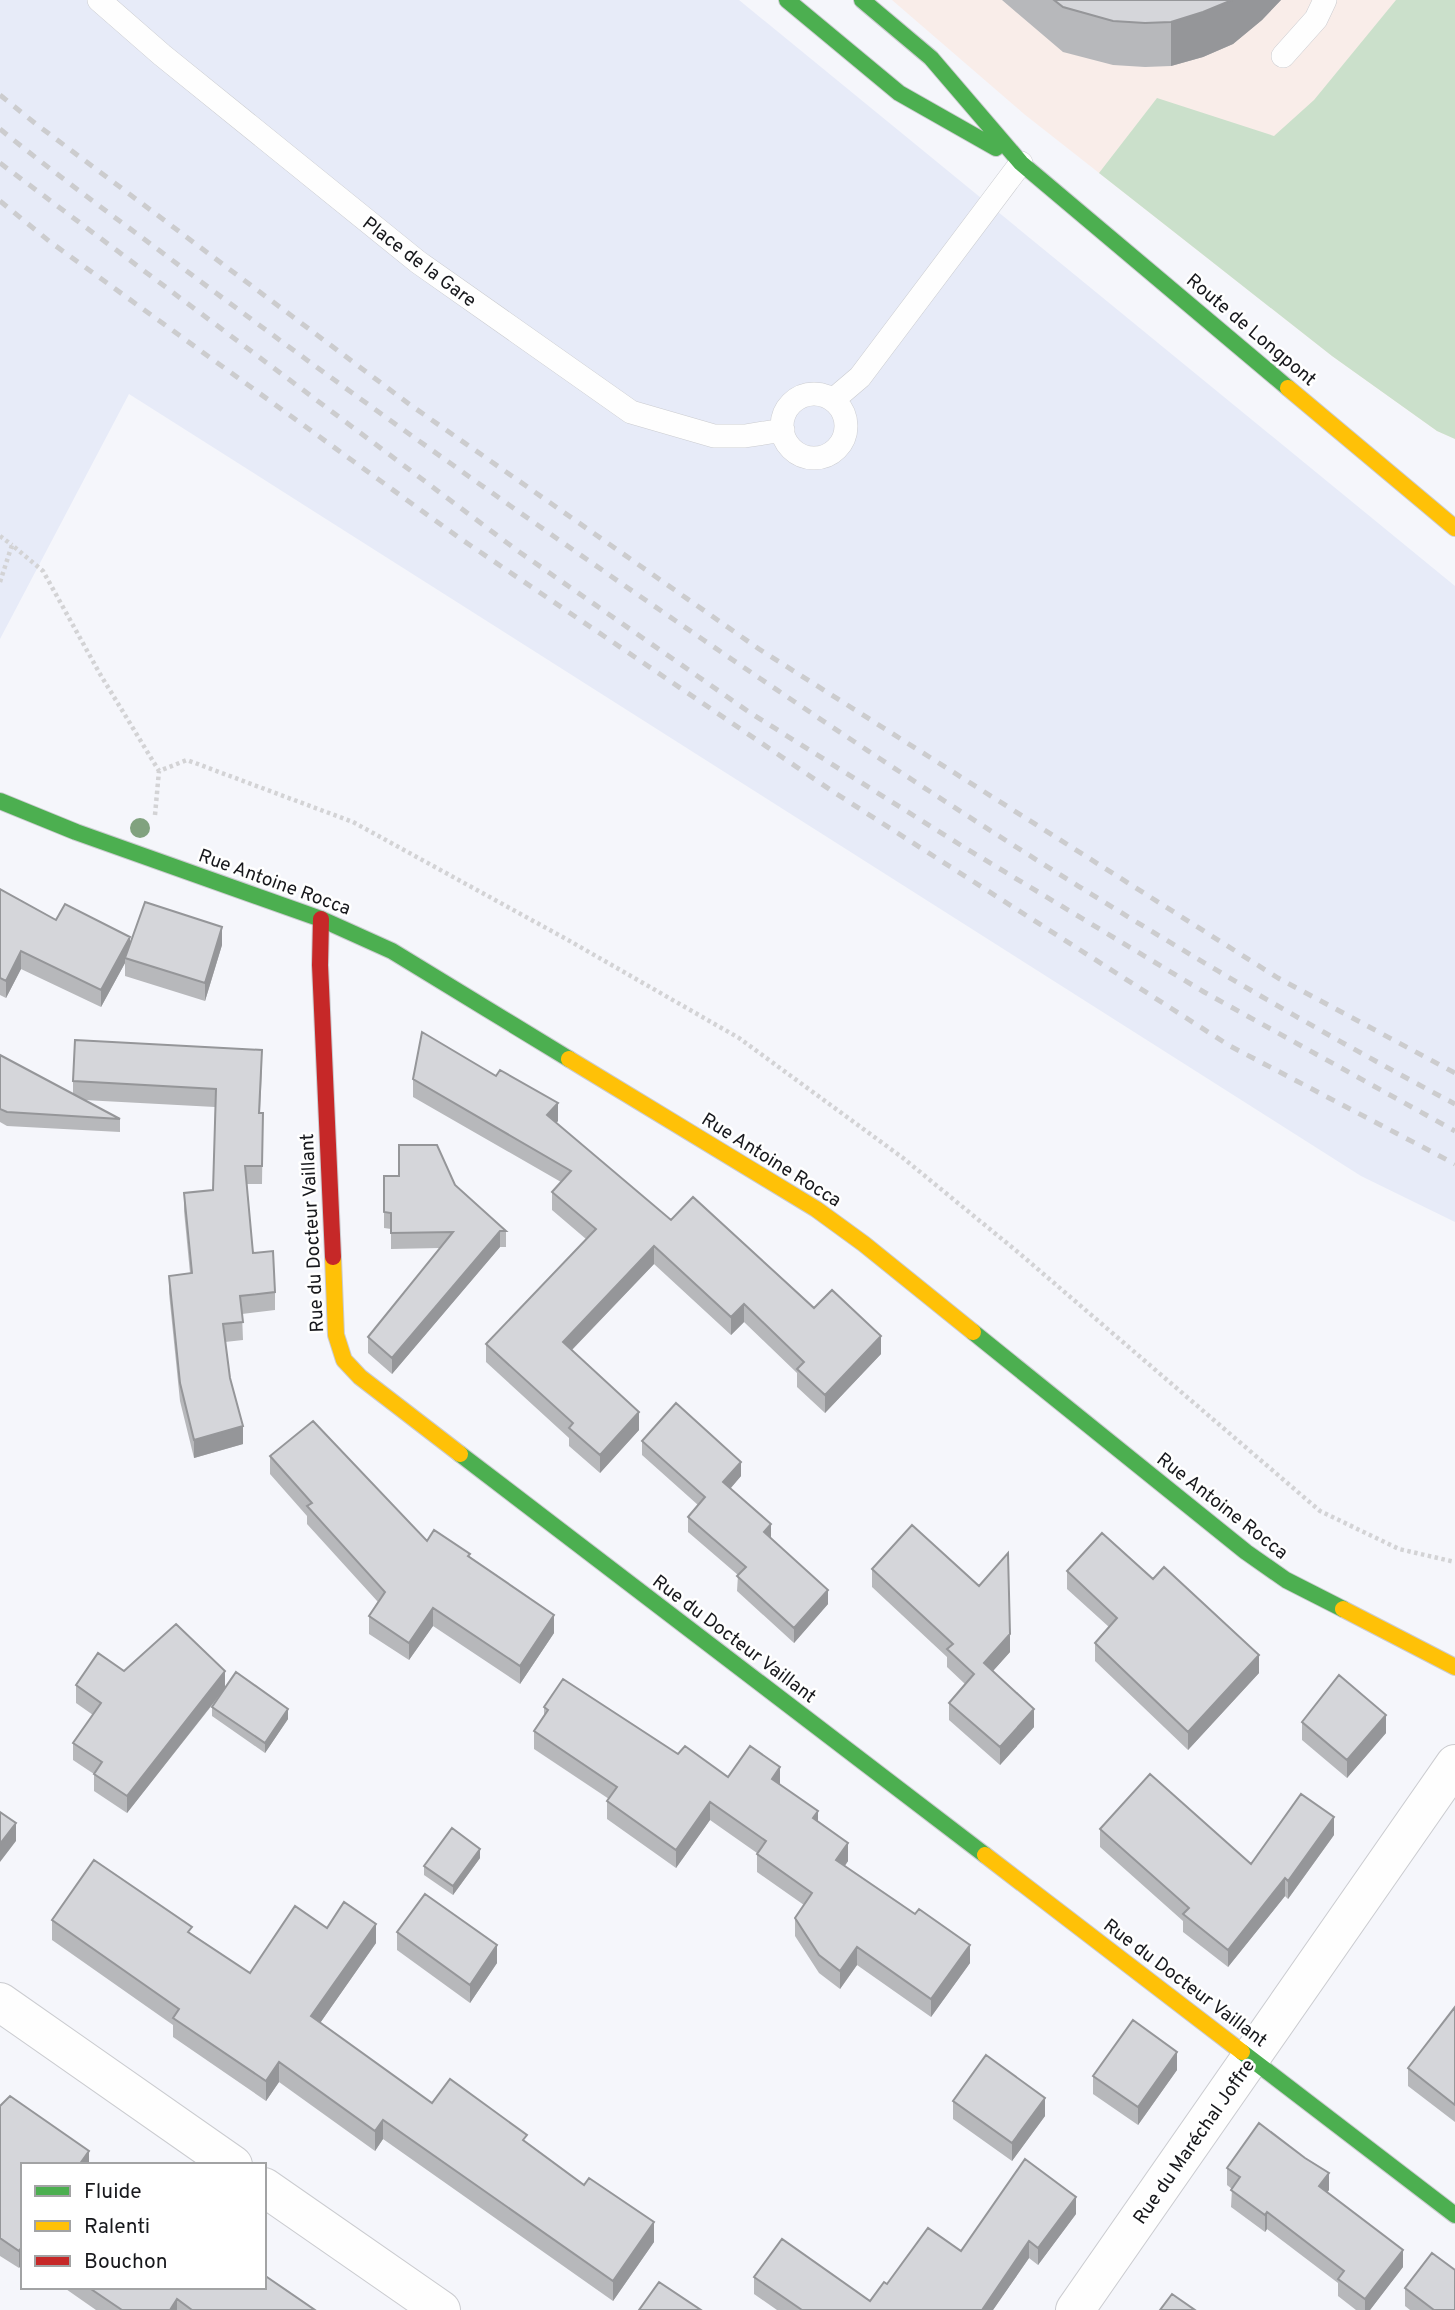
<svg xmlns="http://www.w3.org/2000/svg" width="1455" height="2310" font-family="Overpass,sans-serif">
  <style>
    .built { fill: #e7ebf8 }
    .education { fill: #f9ede9 }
    .green { fill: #cbe0cb }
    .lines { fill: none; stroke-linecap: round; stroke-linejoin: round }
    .lane-casing { stroke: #cbccd0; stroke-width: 24 }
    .street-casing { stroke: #cbccd0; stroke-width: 40 }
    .fast-casing { stroke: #cbccd0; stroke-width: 18 }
    .slow-casing { stroke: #cbccd0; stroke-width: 18 }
    .jam-casing { stroke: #cbccd0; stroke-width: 18 }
    .path { stroke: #d3d3d5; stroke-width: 4.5; stroke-dasharray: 3.5 3.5; stroke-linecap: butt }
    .lane { stroke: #fefefe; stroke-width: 23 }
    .street { stroke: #fefefe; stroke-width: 38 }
    .fast { stroke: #4caf50; stroke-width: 16 }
    .slow { stroke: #ffc107; stroke-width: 16 }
    .jam { stroke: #c62828; stroke-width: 16 }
    .rail { stroke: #ccccce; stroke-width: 5; stroke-dasharray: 9 9; stroke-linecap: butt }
    .tree { fill: #81a27f }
    .wall { fill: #b7b8bb }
    .shaded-wall { fill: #959699 }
    .building { fill: #d5d6da; stroke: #959699; stroke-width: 2 }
    .labels { text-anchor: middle; stroke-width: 5; stroke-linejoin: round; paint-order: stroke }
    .street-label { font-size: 19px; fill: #17181c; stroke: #fff }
  </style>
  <rect width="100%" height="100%" fill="#f5f6fb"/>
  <path class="built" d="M0,0H739L1455,586V1222L1361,1176L129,394L0,639Z"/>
  <path class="education" d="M892,0H1455V439L1437,431L1332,356L1024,114Z"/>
  <path class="green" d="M1396,0H1455V439L1437,431L1332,356L1099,173L1157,98L1274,136L1314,100Z"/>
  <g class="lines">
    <g class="lane-casing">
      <path id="lane" d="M99,0L162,55L418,262L631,412L714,436H745L783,430
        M1283,56L1316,19L1325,0
        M782 426a32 32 0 1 1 64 0a32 32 0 1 1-64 0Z
        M833,400L860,377L1021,163"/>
    </g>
    <g class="street-casing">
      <path id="street" d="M0,2002L233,2165
        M264,2187L441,2310
        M1075,2310L1455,1764"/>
    </g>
    <g class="fast-casing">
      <path id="fast" d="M787,0L899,93L996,148
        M862,0L931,58L1021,163L1288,388
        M0,801L76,832L321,919L392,951L569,1059
        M973,1332L1246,1552L1286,1580L1343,1609
        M460,1454L985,1855
        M1242,2052L1455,2215"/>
    </g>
    <g class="slow-casing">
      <path id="slow" d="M1288,388L1455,528
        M569,1059L816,1209L864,1244L973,1332
        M333,1257L336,1335L344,1360L360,1377L460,1454
        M1343,1609L1455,1667
        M985,1855L1242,2052"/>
    </g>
    <g class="jam-casing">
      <path id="jam" d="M321,919L320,965L333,1257"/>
    </g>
    <path class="path" d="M0,536L12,545
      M0,582L12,545L43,571L100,674L159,771L187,760L353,822L568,940L739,1038L903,1158L1019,1253L1320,1511L1399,1549L1455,1562
      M155,815L159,771"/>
    <use href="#lane" class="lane"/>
    <use href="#street" class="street"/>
    <use href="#fast" class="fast"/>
    <use href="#slow" class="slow"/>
    <use href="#jam" class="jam"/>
    <path class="rail" d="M0,95L36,124L409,404L759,649L1278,978L1455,1073
      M0,129C55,174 112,215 168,257C290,349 414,438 539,526C835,733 1136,935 1455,1104
      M0,163L518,551L749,712L962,846L1204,992L1455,1131
      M0,201L49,241L458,537L832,791L1230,1046L1455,1164"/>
  </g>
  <circle class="tree" cx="140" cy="828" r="10"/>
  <path class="wall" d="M1002,0H1281L1262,20L1233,44L1203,57L1171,66L1145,67L1113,65L1063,52Z
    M0,889L56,920L130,945H222L205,1001L125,976V963L101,1007L21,969L6,998L0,995Z
    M0,1055L73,1094V1081L262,1068L260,1113H263L262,1184H247L253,1253L275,1292V1310L242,1314L243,1340L225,1342L230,1378L243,1444L194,1458L180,1401L169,1293V1276L190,1273L184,1211V1193L213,1190L215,1107L84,1100L120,1119V1132L7,1126L0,1122Z
    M413,1079L558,1121L556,1123L671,1220L814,1308L881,1354L825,1413L797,1387V1373L744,1322L731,1335L654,1264L572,1350L639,1430L600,1473L569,1446V1438L486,1362V1344L586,1239L552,1210V1192L561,1182L413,1097Z
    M384,1176L455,1185L506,1231V1247H500L392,1374L368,1353V1337L440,1248L391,1249V1229L384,1228Z
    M642,1441L741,1476L730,1489L771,1538L828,1604L794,1643L737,1591L738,1575L688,1532V1517L698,1505L642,1455Z
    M270,1456L427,1541L470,1557L554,1633L520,1684L433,1626L409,1660L369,1634V1616L378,1602L307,1524V1516L270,1474Z
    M872,1569L1010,1652L993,1671L1034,1727L1000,1765L949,1720V1703L965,1684L947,1667V1657L872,1587Z
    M1067,1571L1153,1579L1259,1673L1188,1750L1095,1661V1643L1109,1627L1067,1589Z
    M124,1671L225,1688L288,1719L265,1753L212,1716V1707L224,1690L127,1813L94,1791V1774L73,1760V1743L93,1715L76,1703V1685Z
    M544,1707L678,1754L728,1777L780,1785L818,1822L848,1861L845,1866L970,1963L931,2017L857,1965L840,1989L819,1973L795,1936V1918L804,1905L757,1872V1853L710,1820L676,1868L607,1819V1801L609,1799L534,1749V1731L544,1716Z
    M1302,1722L1386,1733L1347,1778L1302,1740Z
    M1100,1829L1251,1864L1334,1835L1288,1899L1285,1896L1228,1967L1183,1932V1921L1100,1847Z
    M480,1858L453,1895L424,1875V1866Z
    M52,1920L192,1934L250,1973L327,1928L376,1943L320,2023L432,2103L527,2143L654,2242L613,2301L383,2139L375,2151L279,2082L266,2101L173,2037V2025L52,1940Z
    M397,1932L497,1963L470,2003L397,1950Z
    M1455,2007V2122L1408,2086V2068Z
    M1177,2070L1138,2125L1093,2094V2076Z
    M953,2101L1045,2116L1012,2161L953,2119Z
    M0,2106L89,2165H23V2262L19,2268L0,2256Z
    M1227,2168L1329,2190L1327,2192L1403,2267L1370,2310H1356L1338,2296V2283L1267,2229L1265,2232L1231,2207L1232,2189L1227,2185Z
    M1076,2214L1038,2265L1029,2258L993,2310H777L754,2294V2277L870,2301L887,2284L961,2251Z
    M63,2287H264L315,2310H96Z
    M1405,2288L1455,2310H1410L1405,2306Z"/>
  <path class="shaded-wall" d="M1232,0H1281L1262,20L1233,44L1203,57L1171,66V22Z
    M222,927V945L205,1001V983Z
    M130,937V954L125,958V963L101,1007V990Z
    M21,951V969L6,998V981Z
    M558,1103V1121L547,1133V1115Z
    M500,1231V1247L392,1374V1358Z
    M654,1246V1264L563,1359V1342Z
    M744,1304V1322L731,1335V1317Z
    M881,1336V1354L825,1413V1395Z
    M639,1412V1430L600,1473V1455Z
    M243,1426V1444L194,1458V1440Z
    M741,1462V1476L723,1497V1482Z
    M771,1524V1538L764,1532Z
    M828,1590V1604L794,1643V1628Z
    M433,1608V1626L409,1660V1643Z
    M554,1615V1633L520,1684V1666Z
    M1010,1634V1652L984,1681V1663Z
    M1259,1655V1673L1188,1750V1732Z
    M225,1671V1688L127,1813V1796Z
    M288,1709V1719L265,1753V1743Z
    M1034,1709V1727L1000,1765V1747Z
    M1386,1715V1733L1347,1778V1760Z
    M780,1767V1785L772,1779Z
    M710,1802V1820L676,1868V1850Z
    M818,1811V1829L813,1818Z
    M1334,1817V1835L1288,1899V1881Z
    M16,1823V1841L0,1862V1844Z
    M848,1843V1861L836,1878V1860Z
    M480,1849V1858L453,1895V1886Z
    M1285,1878V1896L1228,1967V1950Z
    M376,1924V1943L311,2036V2016Z
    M497,1945V1963L470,2003V1985Z
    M970,1945V1963L931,2017V1999Z
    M857,1947V1965L840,1989V1971Z
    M1177,2052V2070L1138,2125V2107Z
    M279,2062V2082L266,2101V2081Z
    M1045,2098V2116L1012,2161V2143Z
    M383,2120V2139L375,2151V2131Z
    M89,2151V2165H79Z
    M1329,2173V2190L1319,2203V2186Z
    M1076,2197V2214L1038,2265V2248Z
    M1267,2212V2229L1265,2232V2215Z
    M654,2222V2242L613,2301V2281Z
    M1029,2241V2258L993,2310H982Z
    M23,2245V2262L19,2268V2251Z
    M1403,2250V2267L1370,2310H1365V2299Z
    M177,2299V2310H170Z"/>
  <path class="building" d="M1054,0H1232L1203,12L1171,22L1145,23L1113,21L1063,7Z
    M0,889L56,920L65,904L130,937L101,990L21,951L6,981L0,978Z
    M145,902L222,927L205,983L125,958Z
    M422,1032L496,1076L500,1070L558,1103L547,1115L671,1220L693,1197L814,1308L832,1290L881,1336L825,1395L797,1369L804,1362L744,1304L731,1317L654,1246L563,1342L639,1412L600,1455L569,1428L573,1423L486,1344L596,1229L552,1192L571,1171L413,1079Z
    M75,1040L262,1050L259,1113H263L262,1166H245L253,1253L273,1251L275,1292L240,1296L243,1322L223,1324L230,1378L243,1426L194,1440L180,1383L169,1276L192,1273L184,1193L213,1190L216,1089L73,1081Z
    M0,1055L120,1119L7,1112L0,1109Z
    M399,1145H437L455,1185L506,1231H500L392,1358L368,1337L453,1232L391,1233V1213L384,1212V1176H399Z
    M676,1403L741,1462L723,1482L771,1524L764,1532L828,1590L794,1628L737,1576L746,1567L688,1517L705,1497L642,1441Z
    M313,1421L427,1541L434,1530L470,1554L468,1556L554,1615L520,1666L433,1608L409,1643L369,1616L385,1592L307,1506L312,1503L270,1456Z
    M912,1525L979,1586L1008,1553L1010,1634L984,1663L1034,1709L1000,1747L949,1703L974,1674L947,1649L953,1644L872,1569Z
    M1102,1533L1153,1579L1164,1567L1259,1655L1188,1732L1095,1643L1117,1618L1067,1571Z
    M176,1624L225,1671L127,1796L94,1774L102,1762L73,1743L101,1703L76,1685L98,1653L124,1671Z
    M236,1672L288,1709L265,1743L212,1707Z
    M1339,1675L1386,1715L1347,1760L1302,1722Z
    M563,1679L678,1754L685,1746L728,1777L750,1746L780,1767L772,1779L818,1811L813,1818L848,1843L836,1860L915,1914L919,1909L970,1945L931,1999L857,1947L840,1971L819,1955L795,1918L812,1893L757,1854L766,1841L710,1802L676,1850L607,1801L617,1787L534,1731L548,1710L544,1707Z
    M1150,1774L1251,1864L1301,1794L1334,1817L1288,1881L1285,1878L1228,1950L1183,1914L1189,1908L1100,1829Z
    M0,1812L16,1823L0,1844Z
    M452,1828L480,1849L453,1886L424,1866Z
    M94,1860L192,1927L188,1932L250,1973L295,1906L327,1928L344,1902L376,1924L311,2016L432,2103L450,2079L527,2135L523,2140L584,2185L589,2178L654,2222L613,2281L383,2120L375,2131L279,2062L266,2081L173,2018L179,2009L52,1920Z
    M425,1894L497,1945L470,1985L397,1932Z
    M1455,2007V2105L1408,2068Z
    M1133,2020L1177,2052L1138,2107L1093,2076Z
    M986,2055L1045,2098L1012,2143L953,2101Z
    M10,2096L89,2151L79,2165H23V2245L19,2251L0,2238V2106Z
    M1259,2123L1305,2158L1329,2173L1319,2186L1403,2250L1365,2299L1338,2279L1344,2271L1267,2212L1265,2215L1231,2190L1240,2177L1227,2168Z
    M1025,2159L1076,2197L1038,2248L1029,2241L982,2310H802L754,2277L782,2239L870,2301L884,2282L887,2284L928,2228L961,2251Z
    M1432,2253L1455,2270V2310H1434L1405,2288Z
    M264,2275L315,2310H192L177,2299L170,2310H122L88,2287H264Z
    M659,2282L701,2310H639Z
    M1172,2294L1195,2310H1160Z"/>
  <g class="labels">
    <g class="street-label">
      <text transform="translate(420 261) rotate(37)" y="7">Place de la Gare</text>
      <text transform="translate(1252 329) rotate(40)" y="7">Route de Longpont</text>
      <text transform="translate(275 881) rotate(20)" y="7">Rue Antoine Rocca</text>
      <text transform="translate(772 1159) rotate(32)" y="7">Rue Antoine Rocca</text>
      <text transform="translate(311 1233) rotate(-93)" y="7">Rue du Docteur Vaillant</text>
      <text transform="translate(1223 1505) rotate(38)" y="7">Rue Antoine Rocca</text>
      <text transform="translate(735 1638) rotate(37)" y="7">Rue du Docteur Vaillant</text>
      <text transform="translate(1186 1982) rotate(37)" y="7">Rue du Docteur Vaillant</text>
      <text transform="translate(1193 2141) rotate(-55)" y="7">Rue du Maréchal Joffre</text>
    </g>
  </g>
  <rect x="21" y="2163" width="245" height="126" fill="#ffffff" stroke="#a2a3a4" stroke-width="2"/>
  <rect x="35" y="2186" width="35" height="10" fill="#4caf50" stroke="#a2a3a4" stroke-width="2"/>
  <text x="84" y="2198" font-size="21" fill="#17181c">Fluide</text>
  <rect x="35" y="2221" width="35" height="10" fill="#ffc107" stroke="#a2a3a4" stroke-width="2"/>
  <text x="84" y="2233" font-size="21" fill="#17181c">Ralenti</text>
  <rect x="35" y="2256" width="35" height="10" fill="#c62828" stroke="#a2a3a4" stroke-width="2"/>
  <text x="84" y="2268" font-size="21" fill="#17181c">Bouchon</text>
</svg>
